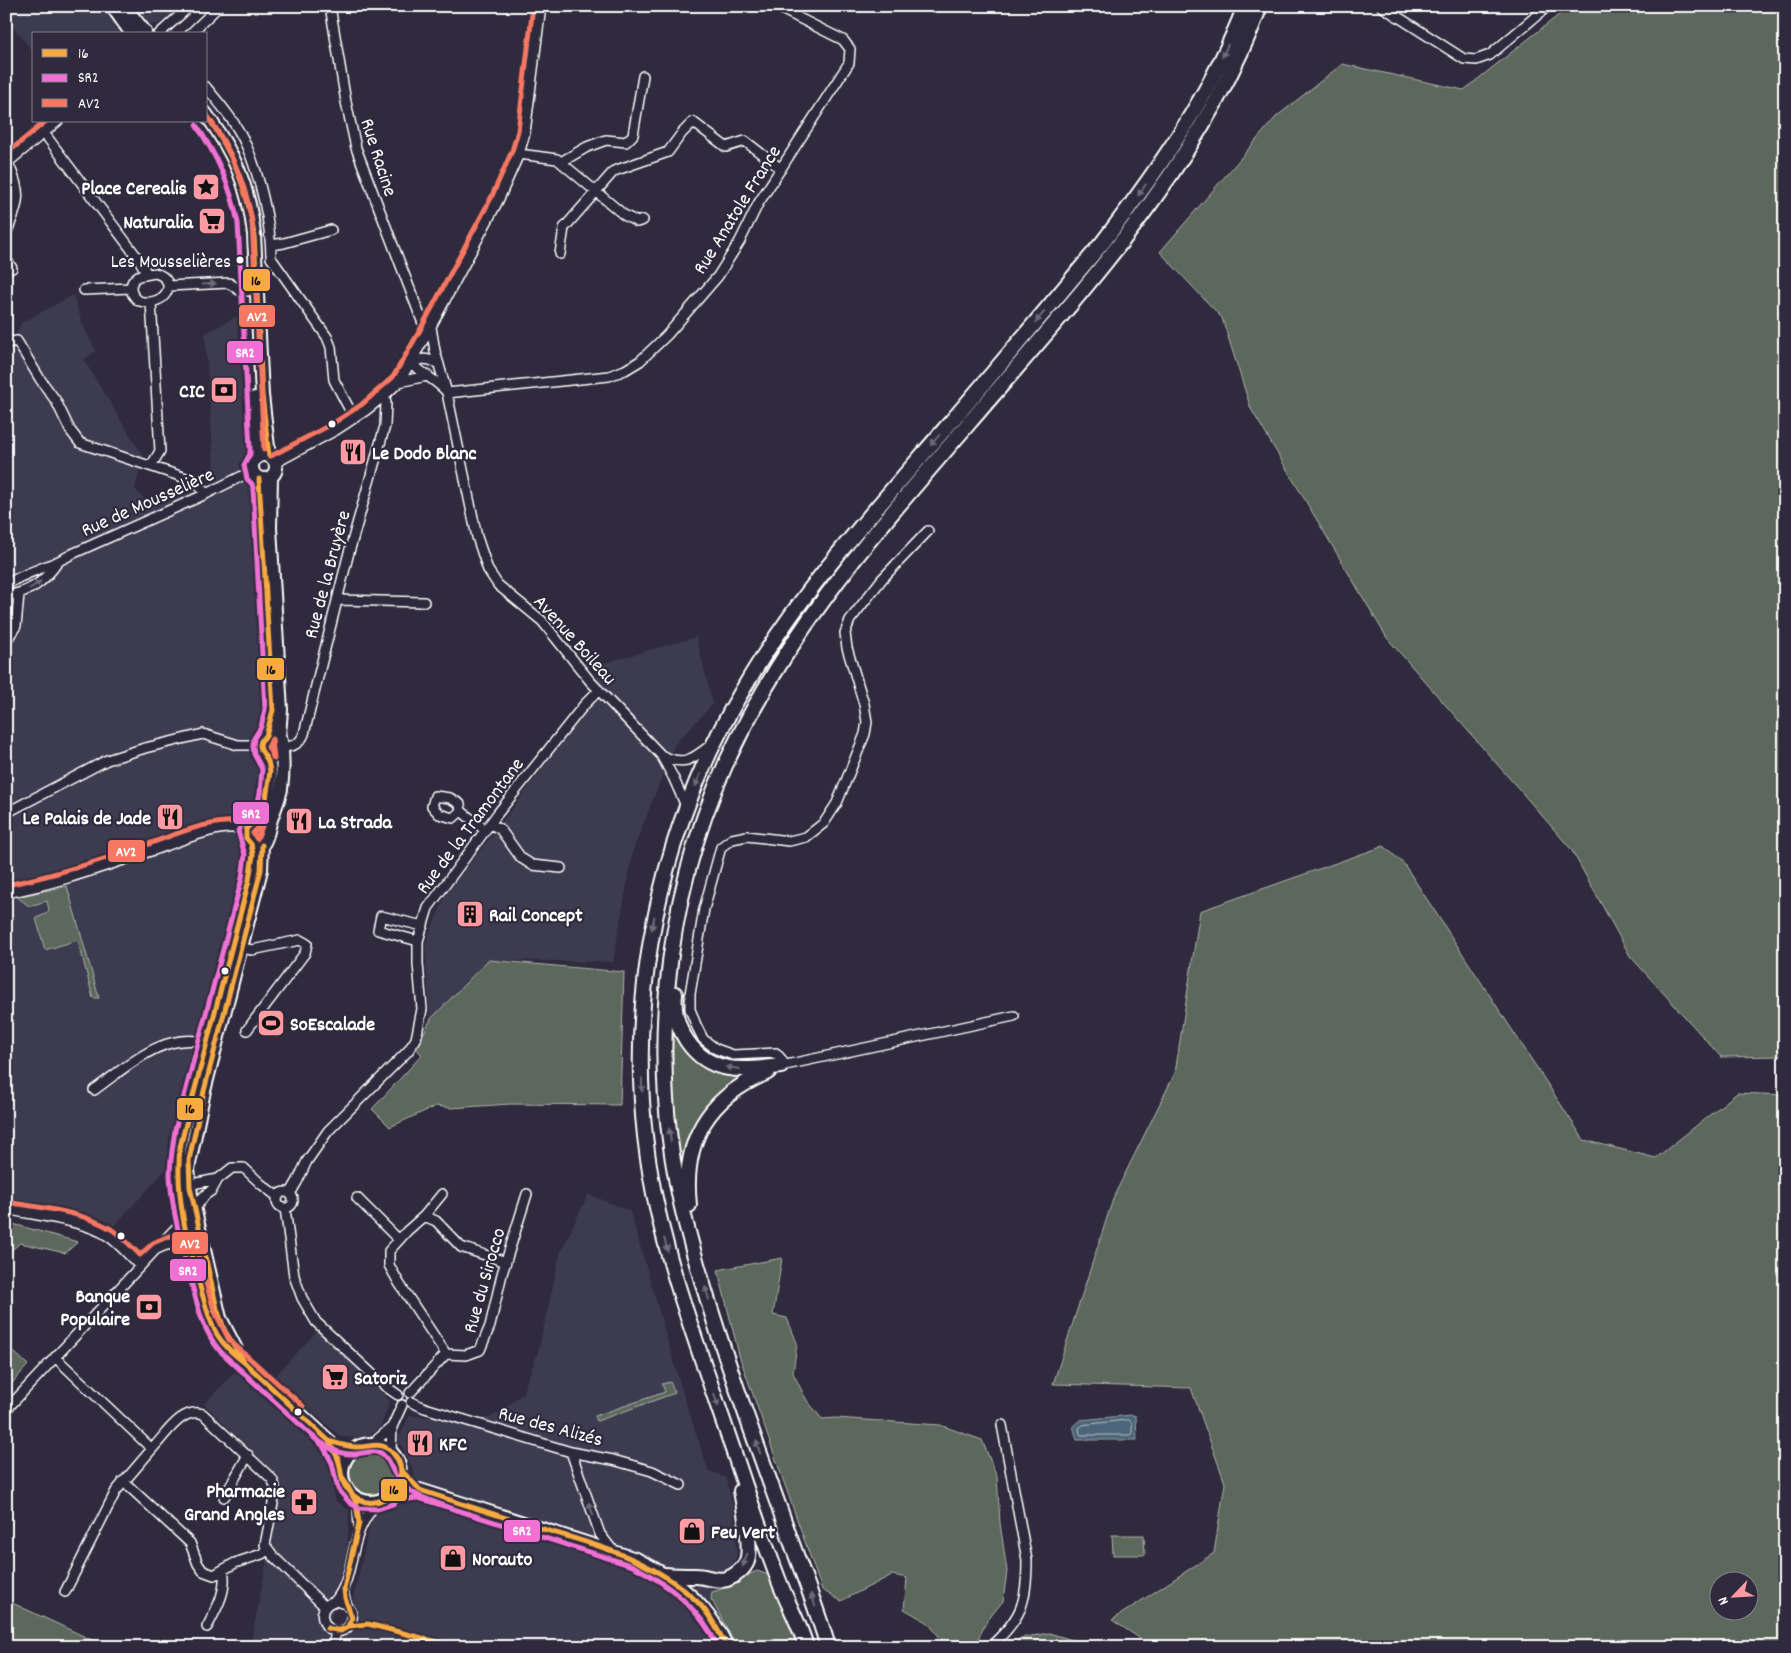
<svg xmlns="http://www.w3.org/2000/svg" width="1791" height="1653" font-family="Dekko,sans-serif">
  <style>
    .built { fill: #3d3a50 }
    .green { fill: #5d675b; stroke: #aeb3ad; fill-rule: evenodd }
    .water { fill: #4e6578; stroke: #95a3ae }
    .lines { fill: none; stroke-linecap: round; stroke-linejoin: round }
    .shore { stroke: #b8c1c9; stroke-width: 1 }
    .minor-casing { stroke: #fff; stroke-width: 12 }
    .secondary-casing { stroke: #fff; stroke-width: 16 }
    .primary-casing { stroke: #fff; stroke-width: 18 }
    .minor { stroke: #2f2a3d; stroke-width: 9 }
    .secondary { stroke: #2f2a3d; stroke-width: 12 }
    .primary { stroke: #2f2a3d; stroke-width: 14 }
    .bus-1-casing { stroke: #2f2a3d; stroke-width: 9 }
    .bus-2-casing { stroke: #2f2a3d; stroke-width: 9 }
    .bus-3-casing { stroke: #2f2a3d; stroke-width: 9 }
    .bus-1 { stroke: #f7aa42; stroke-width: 5 }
    .bus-2 { stroke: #f071d4; stroke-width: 5 }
    .bus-3 { stroke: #f67762; stroke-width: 5 }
    .oneway { fill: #6d6a77 }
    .bus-dot { fill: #fff; stroke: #2f2a3d; stroke-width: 2 }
    .labels { text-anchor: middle; stroke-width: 4.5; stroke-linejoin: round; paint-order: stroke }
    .bus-label { font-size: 19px; fill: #fff; stroke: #2f2a3d; text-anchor: end }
    .street-label { font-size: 20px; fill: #fff; stroke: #2f2a3d }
    .poi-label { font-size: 20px; font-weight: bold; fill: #fff; stroke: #2f2a3d; text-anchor: start }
    .line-badge { stroke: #2f2a3d; stroke-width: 2 }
    .badge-label { font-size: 14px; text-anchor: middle; font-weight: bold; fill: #fff }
    .pale-badge-label { font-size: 14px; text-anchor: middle; font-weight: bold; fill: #111 }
  </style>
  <rect width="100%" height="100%" fill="#2f2a3d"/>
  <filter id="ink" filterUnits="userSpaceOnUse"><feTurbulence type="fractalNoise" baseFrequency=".02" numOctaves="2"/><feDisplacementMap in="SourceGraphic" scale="10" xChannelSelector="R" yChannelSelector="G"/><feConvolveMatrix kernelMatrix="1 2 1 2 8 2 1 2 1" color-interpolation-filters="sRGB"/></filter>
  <g filter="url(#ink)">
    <path class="built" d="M6,6H101L123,34H34V53L6,18Z
      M133,6H171L175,12L158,24H150Z
      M73,295L83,325L96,351L84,360L143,456L135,489L146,501L163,503L215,482L205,334L237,316L252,528L259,541L270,713L221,960L182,1107L172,1163L112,1228L6,1198V357L21,323Z
      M696,637L713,704L675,744L633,850L613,962L488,960L430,1020L425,944L446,894L505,818L588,708L600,664Z
      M588,1194L630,1211L682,1390L708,1470L726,1478L734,1512L737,1555L709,1608L717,1647H342L370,1524L376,1515L389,1508L399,1501L411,1497L414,1472L398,1439L409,1416L489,1418L500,1412L522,1394L538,1352L560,1254Z
      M318,1330L390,1401L381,1427L370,1435L359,1438L341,1437L273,1378Z
      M235,1372L317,1447L328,1462L335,1500L349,1510L348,1542L325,1647H250L282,1484L264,1463L204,1404Z"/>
    <path class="green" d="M1570,6H1785V1056L1721,1057L1630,956L1571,849L1387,638L1251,409L1222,318L1160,252L1276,117L1342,64L1464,90Z
      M1384,846L1404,864L1584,1140L1656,1158L1737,1093L1785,1095V1643L1782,1647H1153L1112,1620L1214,1553L1225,1483L1191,1388L1053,1384L1114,1196L1175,1073L1200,911ZM1718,1580H1748V1610H1718Z
      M67,886L99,998H93L78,940L45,950L36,918L46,914L49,910L47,901L29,906L17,897Z
      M488,960L624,972L620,1105L511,1104L451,1108L436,1106L390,1127L372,1109L422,1055L416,1048L431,1019Z
      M670,1021L690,1053L748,1074L736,1082L684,1170L680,1161L671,1087Z
      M6,1222L78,1242L65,1253L20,1243L6,1255Z
      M782,1258L773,1315L787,1318L797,1343L793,1373L806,1399L822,1419L836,1418L940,1425L982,1440L997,1477L1000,1523L1007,1571L1003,1601L987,1621L974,1647H948L927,1622L904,1609L907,1578L892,1575L841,1601L822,1590L739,1355L718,1270Z
      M13,1351L28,1365L8,1388L6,1359Z
      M670,1382L675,1393L597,1421L595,1416L665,1392L662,1384Z
      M350 1473a21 21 0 1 1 42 0a21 21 0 1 1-42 0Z
      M1112,1535H1144L1145,1555H1113Z
      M757,1571L769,1575L793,1633L797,1647H737L711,1599L712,1592C729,1588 741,1577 757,1571Z
      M6,1600L107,1647H6Z
      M1049,1633L1096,1647H1012L1020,1638Z"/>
    <path class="water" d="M1132,1415L1136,1416L1137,1440H1077L1073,1426L1080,1420Z"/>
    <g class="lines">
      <path class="shore" d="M1129,1420L1132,1423V1433L1130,1435H1082L1080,1434L1079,1428L1083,1425Z"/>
      <g class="minor-casing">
        <path id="minor" d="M330,6L346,102L356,148L427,334
          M1381,6L1464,59L1476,60L1490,55L1548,6
          M159,34L190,6
          M190,34L217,8V6
          M206,87C221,105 237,124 246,145C260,176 271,224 271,258L327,337L331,347L334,380L354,418
          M44,133L140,261L147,274
          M519,154L557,159L624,215L637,222L643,220
          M561,162L587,147L606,140L626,142L633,135L643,76
          M6,164L58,121
          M6,234C19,202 23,195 8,163
          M271,245L284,243L331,230
          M560,254L564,228L614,171L668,152L682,133L693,122L726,147L745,141L781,169
          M6,259L12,268
          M155,273C180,280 166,308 139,301C129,294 128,283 138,276Z
          M168,286L229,283L239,290L248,291
          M84,290L131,288
          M431,327L435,351L447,393L477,537L488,570L498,585L542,621L590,681L661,755L673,777L686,806
          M6,343L17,341L40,379L56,401L70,430L80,443L189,479L197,483L206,494
          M411,362C421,374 435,379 446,391
          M411,362C422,358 428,358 439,364
          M399,382L427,376
          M447,393L609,376L625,370L640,361L667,335L718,276L740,241L758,204L849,63L850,49L843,40L783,10L780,6
          M275,463L336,430L365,411L384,396L399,382L427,334L498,201L519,154L525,133L541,6
          M151,466L160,451L151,302
          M928,531L882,579L850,620L845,633L847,648L864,704L867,722L865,734L837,803L824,823L806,837L789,841L747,836L732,839L721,847L704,909L690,994V1009L696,1025L703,1039L716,1049L733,1055L776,1053L782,1060L781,1066L1014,1016
          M6,585C26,571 51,567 72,554L206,494L252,471
          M6,596C30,592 43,583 57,563
          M337,600L424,602
          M6,641L16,626L19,594
          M282,747C293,747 300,744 304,734L348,556L385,426L386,402L384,396
          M661,755C684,767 693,759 711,745
          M461,811L453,818L439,814L432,806L435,796L450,798L460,804L461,811L485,830
          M6,813L107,760L145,748L203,734L238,745H260
          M490,824L500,829L521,858L532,865L561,868
          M6,893C56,884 105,866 154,850C181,841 218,823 246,829
          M418,941L378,930L381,916L423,926
          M237,947L252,950L300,940L307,944L305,953L247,1030
          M94,1090C128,1066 165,1029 210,1044
          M187,1187L192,1184L218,1179
          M277 1200a8 8 0 1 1 16 0a8 8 0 1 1-16 0Z
          M290,1194L297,1182L307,1161L328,1131L408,1051L416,1039L422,1009L418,964V941L428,908L498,813L584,705L599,690
          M357,1198L399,1240
          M285,1208L294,1276L302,1298L316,1322L385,1386L398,1395
          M6,1209C33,1215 87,1221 108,1236C120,1244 129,1256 140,1266
          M194,1210L205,1195L212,1190L218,1179L232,1168H244L261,1184L278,1197
          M424,1216L442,1194
          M157,1249C170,1242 181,1242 191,1253
          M446,1354L399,1283L389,1265V1251L407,1231L424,1216L436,1221L461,1247L506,1262
          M55,1357L152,1449L116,1491L65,1592
          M410,1393L446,1354L466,1355L480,1350L490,1326L502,1274L527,1194
          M411,1402L425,1408L571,1452L613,1460L652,1471L681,1485
          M6,1410L173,1231L180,1228L190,1231
          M372,1444L392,1427
          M152,1449C165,1436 182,1406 203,1414L272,1479L275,1486V1493L265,1545L274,1557L325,1607
          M391,1451L392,1427L402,1405
          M571,1452L600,1534L613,1551
          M123,1481L190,1543L198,1564L203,1571L214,1575L235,1563L262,1554L267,1550
          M224,1497L248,1455
          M355,1497L358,1509L359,1527
          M343,1590C344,1595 345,1601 347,1605C349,1609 352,1610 352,1615C353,1620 350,1626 346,1629C327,1641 310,1608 335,1601L346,1604
          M335,1601C351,1582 350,1555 359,1532C363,1521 370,1511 377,1502
          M207,1627C216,1610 228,1590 223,1570
          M333,1647L336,1631
          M990,1647C1022,1618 1027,1602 1027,1560L1002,1425"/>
      </g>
      <g class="secondary-casing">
        <path id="secondary" d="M112,6L132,34
          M124,6L145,32
          M206,114C235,155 248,184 254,234L262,395L269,456
          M255,398L257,457
          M252 467a12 12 0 1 1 24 0a12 12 0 1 1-24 0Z
          M271,477L270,528L281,710L279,736
          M259,479L264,564
          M272,734L279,736L281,741C283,756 283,774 281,789C279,800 273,812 270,823C267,834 265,856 248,842L245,833C247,825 255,822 260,815C268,806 269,789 270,777C270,772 270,766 268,761C264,752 256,747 264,737Z
          M266,736L273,710L272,694
          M251,844L253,855L249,880L182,1132L178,1159L179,1192L194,1263L209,1318L216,1334L233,1355L245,1363L329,1441L342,1469
          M236,1349L220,1318L191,1194L188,1169L204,1091L261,870L262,845
          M342 1473a29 29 0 1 1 58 0a29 29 0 1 1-58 0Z
          M393,1493L409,1490H420L636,1559C675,1578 709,1606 727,1647"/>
      </g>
      <g class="primary-casing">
        <path id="primary" d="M675,994C673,1012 677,1026 687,1041C711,1076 744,1070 781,1066
          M689,1205C682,1140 708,1097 768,1072
          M665,1575C676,1576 685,1576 696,1576C707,1576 716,1582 727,1579C735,1576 744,1569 747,1561C752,1547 744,1507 741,1491
          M806,1647C800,1624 787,1603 779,1581C757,1524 739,1466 719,1409C697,1344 673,1279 658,1212C617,1033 651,843 745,686C800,592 874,511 944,430C998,368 1050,305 1103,242C1159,169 1212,93 1245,6
          M828,1647C816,1605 799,1565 785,1524C750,1426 712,1324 686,1224C647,1070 661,906 727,761C754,703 789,646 827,595C871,535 921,479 969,423C1079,294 1200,167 1260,6"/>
      </g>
      <use href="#minor" class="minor"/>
      <use href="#secondary" class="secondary"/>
      <use href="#primary" class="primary"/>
      <g class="bus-1-casing">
        <path id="bus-1" d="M206,114C233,154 247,187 254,234L262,395L269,456
          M251,844L246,838V829L262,814L265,806L270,771L268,761L261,750L260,745L261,741L266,736L273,710L259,479
          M245,1363L329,1441
          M245,1363L329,1441
          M245,1363C235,1355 225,1347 218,1336C209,1322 206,1306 201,1290C187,1243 175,1196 180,1147L249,880L253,855L251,844
          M245,1363L225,1331L217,1309L190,1187L189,1160L204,1091L261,870L262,845
          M329,1441C338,1444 346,1446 355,1447C369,1448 379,1440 392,1452C419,1477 378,1522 351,1493C349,1490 345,1487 344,1484C341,1478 341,1469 339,1462C337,1455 332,1448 329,1441Z
          M392,1452L398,1460L401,1470L420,1490C456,1502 493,1514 529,1525C586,1542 647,1556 692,1597C708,1610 717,1629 727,1647
          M327,1628L341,1631L349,1626L368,1624L457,1647
          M336,1631L347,1628L352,1618L345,1598L344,1589L359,1523L356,1502L343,1478"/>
      </g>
      <g class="bus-2-casing">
        <path id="bus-2" d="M196,125C217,155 231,187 238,223L250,449V454L244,465L247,479L252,484L253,488L265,709L261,727L254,738L253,746L254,754L262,769L260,793L257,806L243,822L238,831L245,855L242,878L175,1130C173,1145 170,1160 170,1176C172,1210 181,1244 190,1277C197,1303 202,1330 220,1351L323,1446L332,1463L338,1489L350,1503L358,1508L378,1509L393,1504L397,1500L419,1498L633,1566C670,1585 700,1609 718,1647
          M310,1434C323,1445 337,1455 354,1454C363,1454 373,1449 381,1453C389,1458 391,1469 396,1476C405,1491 420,1497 437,1503"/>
      </g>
      <g class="bus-3-casing">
        <path id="bus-3" d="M208,117C231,149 245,182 252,221L264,450
          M6,154L46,121
          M271,456L332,424L361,405L393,377L420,330L491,198L512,151L518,131L533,6
          M272,739L274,759L268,747Z
          M263,823L259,835L257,839L253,833Z
          M6,885C53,876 98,861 143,846C177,834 210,818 247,822
          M7,1202C41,1208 81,1211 111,1229C122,1236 131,1246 140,1255L153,1243L169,1236L180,1237L188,1241L196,1248L214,1310L229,1340L303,1406"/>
      </g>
      <use href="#bus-1" class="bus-1"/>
      <use href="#bus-2" class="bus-2"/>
      <use href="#bus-3" class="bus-3"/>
    </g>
    <defs><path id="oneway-solid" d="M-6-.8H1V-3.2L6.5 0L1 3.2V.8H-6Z" transform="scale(1.25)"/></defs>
    <g class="oneway">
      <use href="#oneway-solid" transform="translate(1225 51) rotate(114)"/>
      <use href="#oneway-solid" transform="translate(1142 190) rotate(124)"/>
      <use href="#oneway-solid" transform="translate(209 284) rotate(-3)"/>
      <use href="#oneway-solid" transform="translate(1040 317) rotate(130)"/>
      <use href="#oneway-solid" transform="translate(935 440) rotate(131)"/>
      <use href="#oneway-solid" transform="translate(35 585) rotate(-34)"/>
      <use href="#oneway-solid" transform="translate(698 780) rotate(113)"/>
      <use href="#oneway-solid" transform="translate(653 923) rotate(102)"/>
      <use href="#oneway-solid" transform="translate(733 1068) rotate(-173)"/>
      <use href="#oneway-solid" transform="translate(642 1085) rotate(89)"/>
      <use href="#oneway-solid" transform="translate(670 1135) rotate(-97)"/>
      <use href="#oneway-solid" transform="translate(666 1245) rotate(75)"/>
      <use href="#oneway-solid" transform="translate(707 1293) rotate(-107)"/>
      <use href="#oneway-solid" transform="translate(716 1400) rotate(71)"/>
      <use href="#oneway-solid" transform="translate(758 1447) rotate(-109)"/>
      <use href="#oneway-solid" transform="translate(591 1509) rotate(-110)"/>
      <use href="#oneway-solid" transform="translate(745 1560) rotate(109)"/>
      <use href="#oneway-solid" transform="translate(813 1600) rotate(-110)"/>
    </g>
  </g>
  <defs>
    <g id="sight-square" transform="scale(1.4375)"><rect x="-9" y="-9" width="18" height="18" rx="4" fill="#ff9aa2" stroke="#2f2a3d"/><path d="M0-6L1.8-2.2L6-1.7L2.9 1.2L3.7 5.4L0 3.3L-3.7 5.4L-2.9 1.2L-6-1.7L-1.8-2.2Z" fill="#111"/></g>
    <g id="supermarket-square" transform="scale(1.4375)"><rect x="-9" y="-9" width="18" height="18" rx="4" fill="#ff9aa2" stroke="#2f2a3d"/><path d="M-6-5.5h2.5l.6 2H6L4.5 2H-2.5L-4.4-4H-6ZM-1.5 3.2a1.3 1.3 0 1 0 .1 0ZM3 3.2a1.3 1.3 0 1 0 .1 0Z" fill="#111"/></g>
    <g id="bank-square" transform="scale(1.4375)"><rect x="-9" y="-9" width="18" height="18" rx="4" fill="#ff9aa2" stroke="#2f2a3d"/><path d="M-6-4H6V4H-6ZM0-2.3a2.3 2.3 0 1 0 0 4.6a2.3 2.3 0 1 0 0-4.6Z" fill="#111"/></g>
    <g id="restaurant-square" transform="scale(1.4375)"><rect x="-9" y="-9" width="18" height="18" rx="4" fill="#ff9aa2" stroke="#2f2a3d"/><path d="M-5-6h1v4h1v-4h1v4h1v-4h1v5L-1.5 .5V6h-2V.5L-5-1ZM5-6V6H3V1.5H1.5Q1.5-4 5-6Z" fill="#111"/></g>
    <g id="building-square" transform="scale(1.4375)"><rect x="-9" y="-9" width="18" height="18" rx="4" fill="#ff9aa2" stroke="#2f2a3d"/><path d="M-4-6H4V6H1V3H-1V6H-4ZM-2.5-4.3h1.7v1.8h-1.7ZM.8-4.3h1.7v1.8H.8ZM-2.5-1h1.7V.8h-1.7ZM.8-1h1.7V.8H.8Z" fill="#111"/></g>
    <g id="stadium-square" transform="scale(1.4375)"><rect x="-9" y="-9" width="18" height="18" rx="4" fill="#ff9aa2" stroke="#2f2a3d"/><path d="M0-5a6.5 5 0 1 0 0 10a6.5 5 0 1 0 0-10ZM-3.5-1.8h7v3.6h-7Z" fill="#111"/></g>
    <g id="pharmacy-square" transform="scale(1.4375)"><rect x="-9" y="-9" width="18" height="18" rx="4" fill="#ff9aa2" stroke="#2f2a3d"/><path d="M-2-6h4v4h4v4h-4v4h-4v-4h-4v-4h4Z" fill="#111"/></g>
    <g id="shop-square" transform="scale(1.4375)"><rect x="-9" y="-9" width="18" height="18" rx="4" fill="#ff9aa2" stroke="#2f2a3d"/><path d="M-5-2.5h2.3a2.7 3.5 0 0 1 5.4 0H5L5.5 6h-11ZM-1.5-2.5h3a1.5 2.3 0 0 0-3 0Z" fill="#111"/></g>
  </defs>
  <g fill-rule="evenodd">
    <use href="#sight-square" x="206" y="187"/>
    <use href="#supermarket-square" x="212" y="221"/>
    <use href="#bank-square" x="224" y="390"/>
    <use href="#restaurant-square" x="353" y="452"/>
    <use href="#restaurant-square" x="170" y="817"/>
    <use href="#restaurant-square" x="299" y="821"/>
    <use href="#building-square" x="470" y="914"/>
    <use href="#stadium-square" x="271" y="1023"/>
    <use href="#bank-square" x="149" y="1307"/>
    <use href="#supermarket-square" x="335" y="1377"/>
    <use href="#restaurant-square" x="420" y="1443"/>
    <use href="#pharmacy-square" x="304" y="1502"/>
    <use href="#shop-square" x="692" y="1531"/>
    <use href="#shop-square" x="453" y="1558"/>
  </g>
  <g class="bus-dot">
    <circle cx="240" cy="260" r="4.5"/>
    <circle cx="332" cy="424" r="4.5"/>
    <circle cx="225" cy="971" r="4.5"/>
    <circle cx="121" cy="1236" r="4.5"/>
    <circle cx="298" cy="1412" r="4.5"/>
  </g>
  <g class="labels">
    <g class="bus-label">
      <text x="231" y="267">Les Mousselières</text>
    </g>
    <g class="street-label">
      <text transform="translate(380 157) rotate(72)" y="7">Rue Racine</text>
      <text transform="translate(736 209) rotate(-58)" y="7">Rue Anatole France</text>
      <text transform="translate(147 501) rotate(-24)" y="7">Rue de Mousselière</text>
      <text transform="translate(326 574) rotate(-75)" y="7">Rue de la Bruyère</text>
      <text transform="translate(576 639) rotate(48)" y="7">Avenue Boileau</text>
      <text transform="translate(469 825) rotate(-53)" y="7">Rue de la Tramontane</text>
      <text transform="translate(483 1280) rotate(-74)" y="7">Rue du Sirocco</text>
      <text transform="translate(551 1425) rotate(15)" y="7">Rue des Alizés</text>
    </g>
    <g class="poi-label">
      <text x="187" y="194" text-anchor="end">Place Cerealis</text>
      <text x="193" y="228" text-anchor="end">Naturalia</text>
      <text x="205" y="397" text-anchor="end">CIC</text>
      <text x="372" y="459">Le Dodo Blanc</text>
      <text x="151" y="824" text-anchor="end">Le Palais de Jade</text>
      <text x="318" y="828">La Strada</text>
      <text x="489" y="921">Rail Concept</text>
      <text x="290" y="1030">SoEscalade</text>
      <text x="130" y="1302" text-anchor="end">Banque<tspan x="130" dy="23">Populaire</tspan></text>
      <text x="354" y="1384">Satoriz</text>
      <text x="439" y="1450">KFC</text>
      <text x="285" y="1497" text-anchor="end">Pharmacie<tspan x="285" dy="23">Grand Angles</tspan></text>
      <text x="711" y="1538">Feu Vert</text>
      <text x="472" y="1565">Norauto</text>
    </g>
  </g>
  <g class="line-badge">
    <rect x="242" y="268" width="29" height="24" rx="5" fill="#f7aa42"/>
    <rect x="238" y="304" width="38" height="24" rx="5" fill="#f67762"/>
    <rect x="226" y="340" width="38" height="24" rx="5" fill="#f071d4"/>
    <rect x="256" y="657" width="29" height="24" rx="5" fill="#f7aa42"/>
    <rect x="232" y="801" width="38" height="24" rx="5" fill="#f071d4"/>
    <rect x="107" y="839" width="39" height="24" rx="5" fill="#f67762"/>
    <rect x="176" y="1097" width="28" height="24" rx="5" fill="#f7aa42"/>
    <rect x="171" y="1231" width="38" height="24" rx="5" fill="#f67762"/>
    <rect x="169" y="1258" width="38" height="24" rx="5" fill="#f071d4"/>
    <rect x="380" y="1478" width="28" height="24" rx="5" fill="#f7aa42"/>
    <rect x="503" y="1519" width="38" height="24" rx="5" fill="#f071d4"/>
  </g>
  <g class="badge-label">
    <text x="257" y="321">AV2</text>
    <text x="245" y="357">SR2</text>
    <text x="251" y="818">SR2</text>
    <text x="126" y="856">AV2</text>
    <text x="190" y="1248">AV2</text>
    <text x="188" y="1275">SR2</text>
    <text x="522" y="1535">SR2</text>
  </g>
  <g class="pale-badge-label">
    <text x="256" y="285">16</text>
    <text x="271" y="674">16</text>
    <text x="190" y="1113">16</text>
    <text x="394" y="1494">16</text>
  </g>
  <rect width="1791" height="1653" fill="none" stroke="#2f2a3d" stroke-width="25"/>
  <rect x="12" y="12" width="1766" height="1628" fill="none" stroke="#fff" stroke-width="2" filter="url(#ink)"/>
  <rect x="32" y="32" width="175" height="90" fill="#2f2a3d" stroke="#827f8b"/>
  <rect x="42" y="49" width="25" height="8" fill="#f7aa42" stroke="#827f8b"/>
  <text x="78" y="58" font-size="15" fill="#ffffff">16</text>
  <rect x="42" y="74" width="25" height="8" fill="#f071d4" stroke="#827f8b"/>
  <text x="78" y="82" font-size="15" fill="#ffffff">SR2</text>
  <rect x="42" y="99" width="25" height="8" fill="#f67762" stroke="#827f8b"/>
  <text x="78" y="108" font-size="15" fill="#ffffff">AV2</text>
  <g transform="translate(1734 1596) rotate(245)"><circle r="24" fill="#2f2a3d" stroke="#827f8b"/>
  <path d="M0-4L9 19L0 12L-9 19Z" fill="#ff9aa2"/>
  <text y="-8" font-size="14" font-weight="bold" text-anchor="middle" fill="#ffffff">N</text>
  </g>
</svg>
